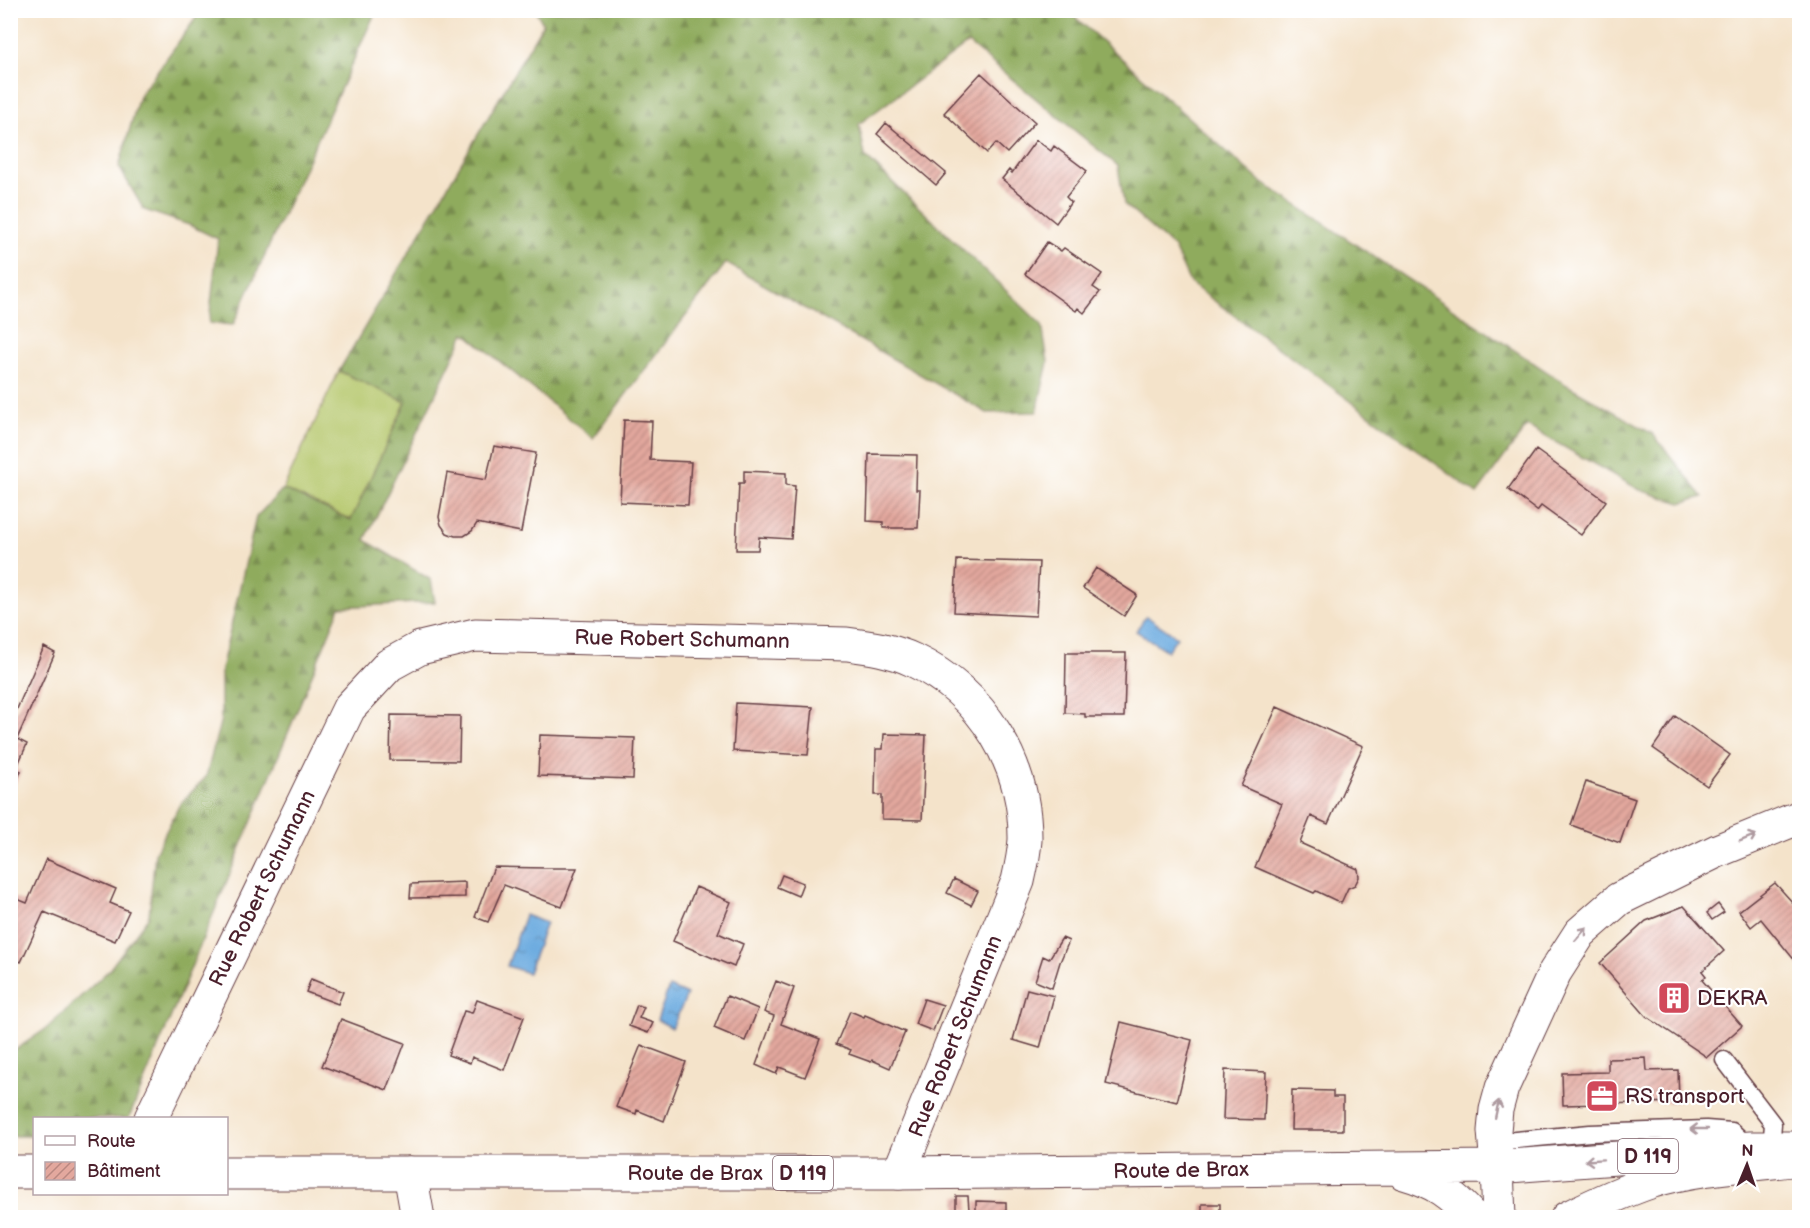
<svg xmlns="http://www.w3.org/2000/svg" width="1810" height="1228" font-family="'Balsamiq Sans',sans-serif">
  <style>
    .grass { fill: #b4c669; stroke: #7f724a; stroke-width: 1.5 }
    .forest { fill: url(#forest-firs); stroke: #6c6544; stroke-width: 1.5 }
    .water { fill: url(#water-ripples); stroke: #5c6686; stroke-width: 1.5 }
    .building { fill: url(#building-hatch) }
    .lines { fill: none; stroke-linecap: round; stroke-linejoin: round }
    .service-casing { stroke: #643c43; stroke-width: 19 }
    .minor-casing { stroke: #643c43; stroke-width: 35 }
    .secondary-casing { stroke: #643c43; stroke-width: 35 }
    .primary-casing { stroke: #643c43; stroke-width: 35 }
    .service { stroke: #fff; stroke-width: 16 }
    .minor { stroke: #fff; stroke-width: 33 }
    .secondary { stroke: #fff; stroke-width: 33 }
    .primary { stroke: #fff; stroke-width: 33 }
    .oneway { stroke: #ae9aa0 }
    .labels { text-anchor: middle; stroke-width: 4.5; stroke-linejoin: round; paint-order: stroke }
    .shield { fill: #fff; stroke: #80626b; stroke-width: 1.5 }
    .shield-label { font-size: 20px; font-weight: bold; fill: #4a1f2b }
    .street-label { font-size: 21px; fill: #4a1f2b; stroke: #fff }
    .poi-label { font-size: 21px; fill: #4a1f2b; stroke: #fff; text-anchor: start }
  </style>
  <defs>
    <pattern id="forest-firs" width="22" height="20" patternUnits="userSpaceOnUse" patternTransform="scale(1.5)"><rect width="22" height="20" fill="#8fab5d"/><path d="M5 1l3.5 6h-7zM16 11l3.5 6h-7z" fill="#778b4d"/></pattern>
    <pattern id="water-ripples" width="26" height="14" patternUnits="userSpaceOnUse" patternTransform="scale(1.5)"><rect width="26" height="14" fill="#6dace0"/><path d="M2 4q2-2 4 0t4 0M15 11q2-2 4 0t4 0" fill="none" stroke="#5c8bb6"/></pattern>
    <pattern id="building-hatch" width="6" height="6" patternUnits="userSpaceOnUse" patternTransform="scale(1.5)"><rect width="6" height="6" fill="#e3a89e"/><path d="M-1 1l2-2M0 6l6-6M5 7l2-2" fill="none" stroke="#ba8881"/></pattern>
  </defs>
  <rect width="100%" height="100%" fill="#fff"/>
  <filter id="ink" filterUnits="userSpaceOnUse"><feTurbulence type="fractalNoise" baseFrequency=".0167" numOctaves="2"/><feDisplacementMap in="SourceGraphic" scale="12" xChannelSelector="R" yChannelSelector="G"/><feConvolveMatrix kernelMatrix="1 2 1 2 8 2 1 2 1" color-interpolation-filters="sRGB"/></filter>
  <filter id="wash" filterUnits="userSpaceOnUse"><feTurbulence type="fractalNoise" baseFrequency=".008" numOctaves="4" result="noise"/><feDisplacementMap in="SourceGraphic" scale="24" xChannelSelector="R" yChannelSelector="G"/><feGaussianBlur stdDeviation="1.35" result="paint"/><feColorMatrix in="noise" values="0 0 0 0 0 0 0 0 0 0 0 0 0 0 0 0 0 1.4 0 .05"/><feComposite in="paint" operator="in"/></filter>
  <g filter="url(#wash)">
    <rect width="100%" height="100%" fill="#f4e3ca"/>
    <path class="grass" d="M339,371L406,402L351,520L283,489Z"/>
    <path class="forest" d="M201,11H376L233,325L209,323L218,239L189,225L144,210L119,167L139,96Z
      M536,11H1068L1260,181L1567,385L1653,434L1703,497L1681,503L1640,490L1527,426L1477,494L1190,283L1174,248L1124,204L1118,166L968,43L859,124L865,156L1042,325L1048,362L1037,412L987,413L726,263L593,438L465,333L365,540L431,580L435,602L340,607L129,1118H34V1136H11V1053L47,1028L109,970L149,916L155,853L180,804L206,777L221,719V670L256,517L283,489L351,520L406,402L339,371L543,24Z"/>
    <path class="water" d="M1146,616L1177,637L1167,651L1136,631Z
      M525,915L546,923L528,973L507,966Z
      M669,987L687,995L672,1028L657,1020Z"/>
    <g id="blocks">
      <path class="building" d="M981,73L1035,122L1007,153L996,143L987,153L944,113Z
        M886,123L946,173L936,185L877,134Z
        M1036,140L1051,151L1054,146L1087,171L1066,197L1071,202L1056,223L1002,179L1009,170L1012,173Z
        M1047,242L1061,251L1064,248L1102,274L1093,287L1100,292L1084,313L1078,308L1076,311L1025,274Z
        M624,420L652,421L650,460L691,462L688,505L620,502Z
        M494,446L536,453L521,532L477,523L472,531L464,536H455L447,533L441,525L439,517L447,473L486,480Z
        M1536,450L1606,501L1581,535L1541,506L1537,511L1508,489Z
        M869,454L917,455L916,490H920L918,528H883V522L867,521Z
        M744,471L786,473V485L795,486L791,539L759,537L758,550H736L739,483H744Z
        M957,560L1039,562L1036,616L954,612Z
        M1096,568L1137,595L1124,616L1083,588Z
        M44,647L55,653L17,739L27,744L16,769L21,771L10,796V725Z
        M1066,653H1126L1124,717H1085V714L1065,713Z
        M736,703L813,707L808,755L733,751Z
        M1277,707L1363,746L1328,824L1311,816L1300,843L1358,869L1359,877L1355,885L1348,888L1341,903L1316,891L1314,893L1255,867L1282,804L1241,786Z
        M391,715L460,716L459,761L390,760Z
        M1675,716L1730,755L1707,786L1653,748Z
        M884,734L926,735L922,820L882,819V795H875L876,749H883Z
        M540,735L635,738L633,779L538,776Z
        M1586,782L1635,799L1620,843L1571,825Z
        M46,859L116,889L110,903L129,911L115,941L44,912L21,962L10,957V896L27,903Z
        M494,867L547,868H577L562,907L504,885L488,922L475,917Z
        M782,875L803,883L798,896L777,887Z
        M954,879L978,891L971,905L947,893Z
        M465,882V897L410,898L411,884Z
        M1775,883L1794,904L1800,900V967L1761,919L1751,927L1739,911Z
        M696,887L731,902L718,933L743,944L734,967L673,941Z
        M1718,904L1724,912L1712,920L1707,913Z
        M1684,906L1724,951L1702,971L1706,976L1702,980L1742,1026L1707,1057L1646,1016L1600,963L1646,921Z
        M1062,938L1069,941L1060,962L1052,988L1035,981L1043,956L1049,959Z
        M311,979L343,992L338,1004L306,992Z
        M776,981L794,988L781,1024L820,1039L805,1077L779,1067L776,1074L756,1065L774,1016L764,1012Z
        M1027,989L1054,996L1040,1048L1013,1040Z
        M727,996L758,1009L745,1041L714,1028Z
        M924,999L943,1005L933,1031L915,1024Z
        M477,1000L524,1017L504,1070L472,1057L470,1063L448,1055L464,1011L472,1013Z
        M637,1005L644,1007L639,1018L653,1023L648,1033L629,1026Z
        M850,1011L864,1017L865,1015L905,1032L890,1068L872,1060L871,1062L849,1054L851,1050L836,1044Z
        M341,1019L405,1043L387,1090L322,1066Z
        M1121,1022L1192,1040L1177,1102L1106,1084Z
        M641,1045L686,1062L664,1121L637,1110L636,1114L616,1107Z
        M1646,1058L1647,1071L1678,1070L1679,1102L1563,1105L1562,1073L1608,1072V1059Z
        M1225,1070L1266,1072L1264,1120L1223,1119Z
        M1292,1090L1333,1091V1097H1343V1130H1291Z
        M956,1196H968L969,1210H956Z
        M976,1201L1006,1202V1218H976Z
        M1202,1204H1220V1216H1202Z"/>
    </g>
  </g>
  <g filter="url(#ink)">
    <use href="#blocks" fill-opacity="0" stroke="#643c43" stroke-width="1.5"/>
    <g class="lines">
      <g class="service-casing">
        <path id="service" d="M1724,1060L1773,1124L1771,1149
          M1495,1142L1590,1133L1706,1129L1732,1131L1750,1148"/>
      </g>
      <g class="minor-casing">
        <path id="minor" d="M151,1118L349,708L389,665L420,648L475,635L847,644C870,647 892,650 913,660C983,693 1026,764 1025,840C1024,854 1021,868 1018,881L899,1173
          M1497,1167L1494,1131L1496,1110L1502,1088L1555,972L1580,933L1619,899L1717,851L1800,817
          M410,1173L418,1218"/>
      </g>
      <g class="secondary-casing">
        <path id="secondary" d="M1567,1218C1595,1204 1623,1191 1653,1181C1699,1167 1751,1165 1800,1159"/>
      </g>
      <g class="primary-casing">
        <path id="primary" d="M1497,1167L1499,1218
          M10,1172H34
          M226,1173H899L1497,1167L1751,1148H1800
          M1404,1173C1435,1182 1451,1193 1473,1218"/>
      </g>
      <use href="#service" class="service"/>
      <use href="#minor" class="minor"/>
      <use href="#secondary" class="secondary"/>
      <use href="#primary" class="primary"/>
    </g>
    <defs><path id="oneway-shaft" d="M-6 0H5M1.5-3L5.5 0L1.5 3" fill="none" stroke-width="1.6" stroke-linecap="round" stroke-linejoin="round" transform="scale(1.5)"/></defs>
    <g class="oneway">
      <use href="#oneway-shaft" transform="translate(1748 838) rotate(-22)"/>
      <use href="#oneway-shaft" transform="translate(1581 934) rotate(-49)"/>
      <use href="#oneway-shaft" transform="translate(1497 1109) rotate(-78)"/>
      <use href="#oneway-shaft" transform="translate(1699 1129) rotate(180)"/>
      <use href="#oneway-shaft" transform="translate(1594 1160) rotate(176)"/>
    </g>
  </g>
  <defs>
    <g id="building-square" transform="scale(1.725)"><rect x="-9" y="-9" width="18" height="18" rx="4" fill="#d1495b" stroke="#fff"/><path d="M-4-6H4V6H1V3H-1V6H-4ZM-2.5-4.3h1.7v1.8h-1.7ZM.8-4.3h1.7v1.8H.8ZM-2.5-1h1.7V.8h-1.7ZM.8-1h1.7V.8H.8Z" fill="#fff"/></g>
    <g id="office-square" transform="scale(1.725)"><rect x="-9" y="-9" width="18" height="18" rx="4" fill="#d1495b" stroke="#fff"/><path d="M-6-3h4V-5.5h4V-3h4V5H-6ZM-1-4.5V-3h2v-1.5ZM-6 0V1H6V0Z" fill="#fff"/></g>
  </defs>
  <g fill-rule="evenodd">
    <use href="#building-square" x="1674" y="998"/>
    <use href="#office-square" x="1602" y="1096"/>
  </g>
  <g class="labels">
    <g class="shield">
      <rect x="1618" y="1139" width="60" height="34" rx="4.5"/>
      <rect x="773" y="1156" width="60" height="34" rx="4.5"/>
    </g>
    <g class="shield-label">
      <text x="1648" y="1163">D 119</text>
      <text x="803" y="1180">D 119</text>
    </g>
    <g class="street-label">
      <text transform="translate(682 639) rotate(1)" y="7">Rue Robert Schumann</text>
      <text transform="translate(262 888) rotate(-64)" y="7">Rue Robert Schumann</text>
      <text transform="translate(955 1036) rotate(-68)" y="7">Rue Robert Schumann</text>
      <text transform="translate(1181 1170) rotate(-1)" y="7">Route de Brax</text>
      <text x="695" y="1180">Route de Brax</text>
    </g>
    <g class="poi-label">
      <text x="1697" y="1005">DEKRA</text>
      <text x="1625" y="1103">RS transport</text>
    </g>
  </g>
  <rect width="1810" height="1228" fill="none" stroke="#fff" stroke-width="36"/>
  <rect x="33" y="1117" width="195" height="78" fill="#ffffff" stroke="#b7a5aa" stroke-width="1.5"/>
  <rect x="45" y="1136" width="30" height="9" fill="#ffffff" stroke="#b7a5aa" stroke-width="1.5"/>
  <text x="87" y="1147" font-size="18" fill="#4a1f2b">Route</text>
  <rect x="45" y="1162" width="30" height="18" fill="url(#building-hatch)" stroke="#b7a5aa" stroke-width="1.5"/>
  <text x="87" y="1177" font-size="18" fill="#4a1f2b">Bâtiment</text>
  <g transform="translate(1747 1165) rotate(2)" stroke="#ffffff" stroke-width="4.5" paint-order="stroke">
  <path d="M0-4.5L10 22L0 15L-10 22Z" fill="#4a1f2b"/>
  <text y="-9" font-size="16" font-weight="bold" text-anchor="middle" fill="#4a1f2b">N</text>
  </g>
</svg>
